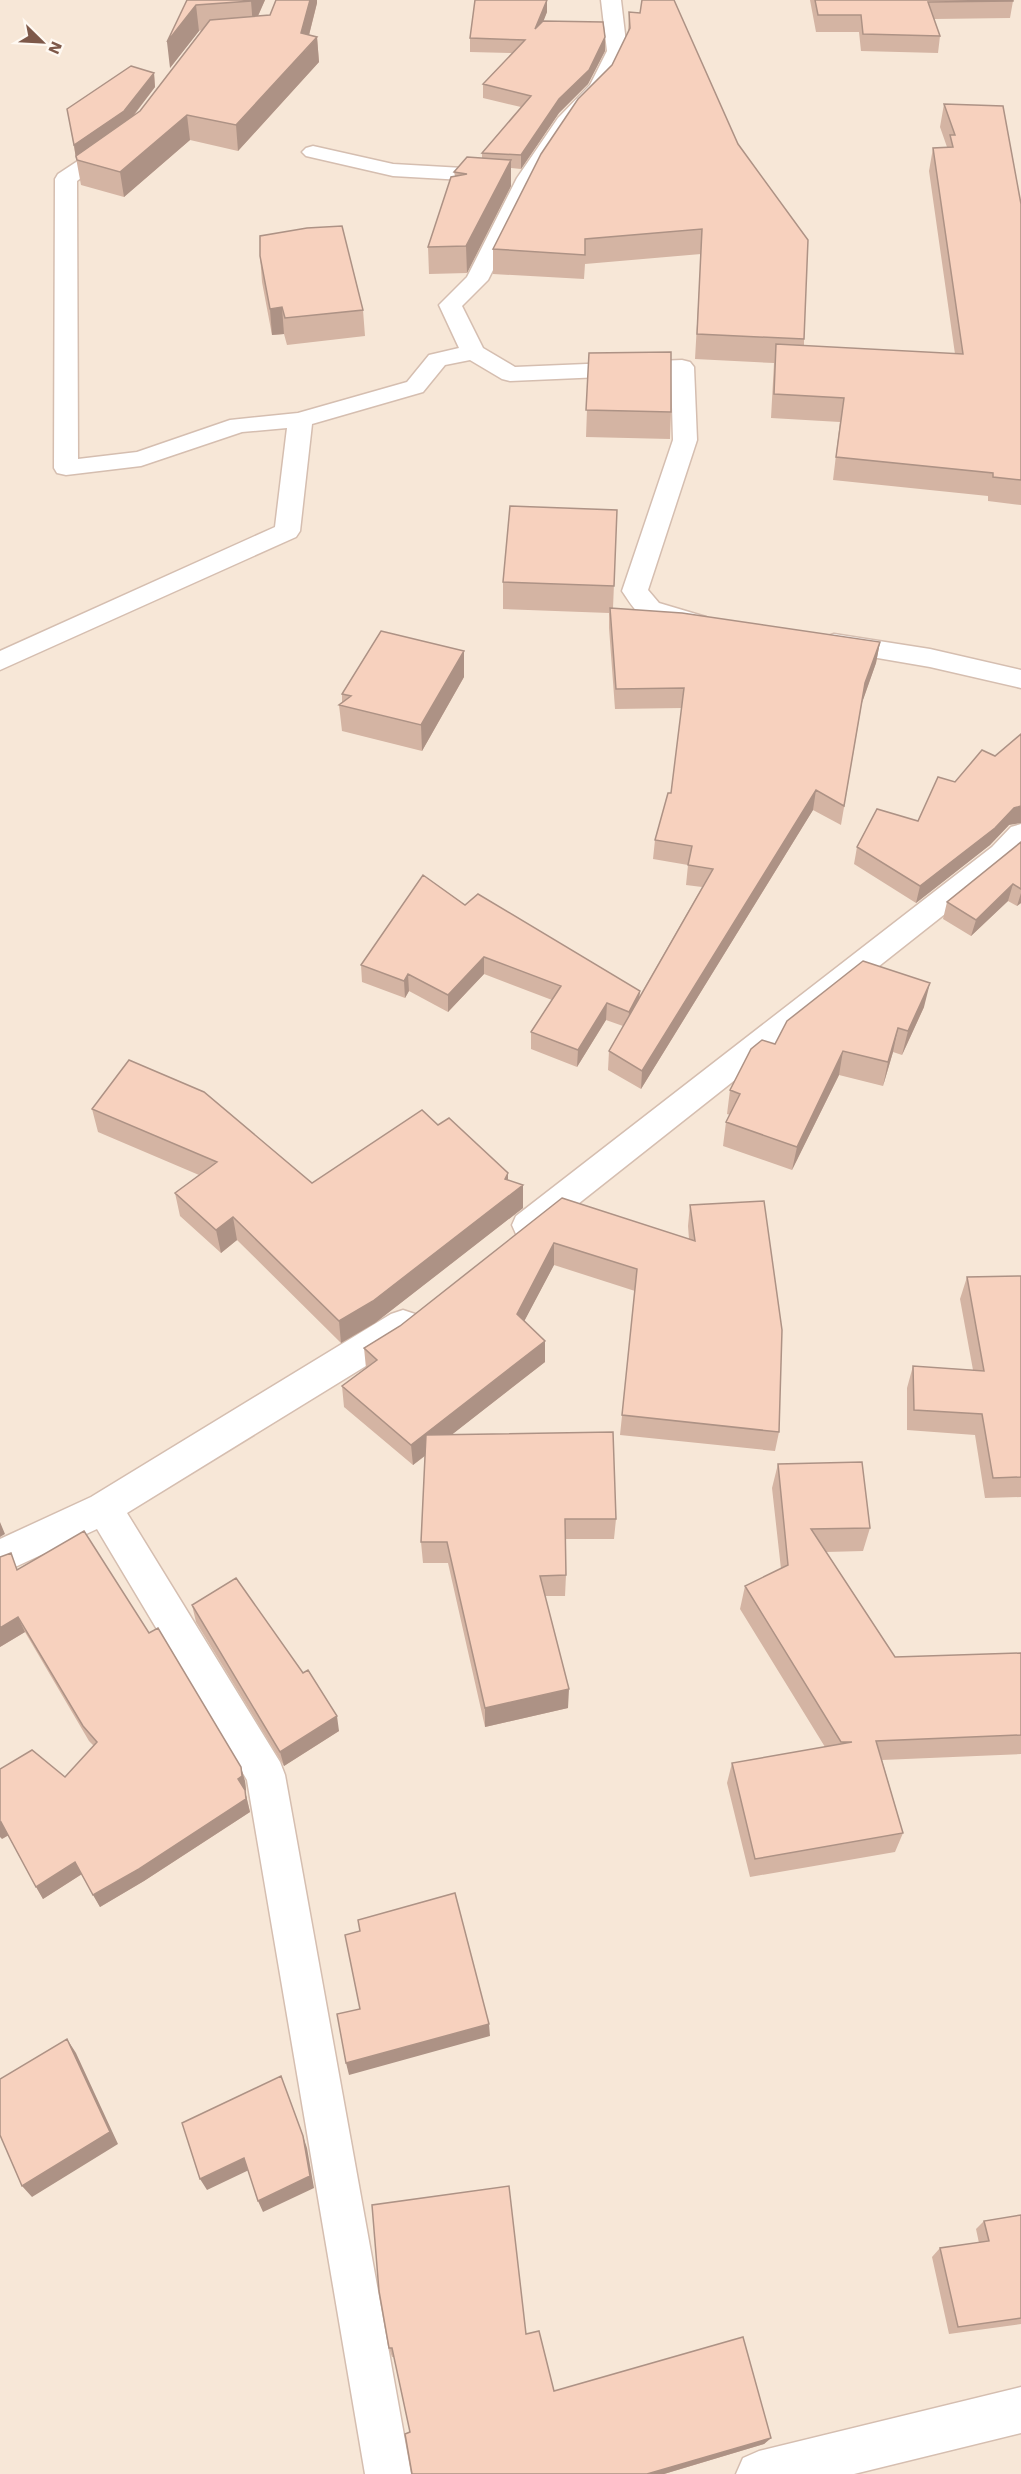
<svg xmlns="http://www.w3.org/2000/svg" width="1021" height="2474" font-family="'Work Sans',sans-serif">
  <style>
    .residential { fill: #f7e7d7 }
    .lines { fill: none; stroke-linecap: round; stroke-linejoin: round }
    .minor-casing { stroke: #d5beb0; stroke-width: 3 }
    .minor { fill: #fff; fill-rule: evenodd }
    .wall { fill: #d4b4a3 }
    .shaded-wall { fill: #ad9285 }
    .building { fill: #f7d1be; stroke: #ad9285; stroke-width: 1.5 }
  </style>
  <rect width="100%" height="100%" fill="#fef5ea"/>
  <path class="residential" d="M0,0H1021V2474H0Z"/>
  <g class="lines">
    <g class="minor-casing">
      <path id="minor" d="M601,0H621L627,51L609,88L576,122L539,178L488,280L462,306L483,348L515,367L682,360L690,362L694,367L697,440L648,590L659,603L706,617L710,623L706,629C691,633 653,624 640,614C633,609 627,598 622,591L673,440L671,374L510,381L502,379L470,360L445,365L423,392L312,424L300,531L296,537L0,670V651L275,527L287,428L242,432L141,466L66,475L57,473L54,468L55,179L58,174L108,141L115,139L122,141L125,145L77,181L78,459L137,452L230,420L298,413L407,382L429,355L459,348L439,305L467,277L517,178L558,118L590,85L607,51Z
        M313,146L393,164L498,170L506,171L509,176L506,181L498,182L393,176L306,156L302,152L306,148Z
        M834,634L930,649L1021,670V688L930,667L825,649L821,643L825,637Z
        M1021,824V852L1012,861L540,1234L528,1238L516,1234L512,1225L516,1216L992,847L1011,827Z
        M403,1310L415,1314L420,1324L415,1334L400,1345L127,1513L280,1762L285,1775L411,2474H365L247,1780L97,1529L0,1574V1539L91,1497L391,1314Z
        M1021,2387V2433L854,2474H736L743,2458L759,2451Z"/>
    </g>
    <use href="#minor" class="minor"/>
  </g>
  <path class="wall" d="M187,0H265L258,16L270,15L317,3L309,35L317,37L319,62L238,151L190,140L124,197L81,185L67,109L154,73L155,87L134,115L140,111L202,30L199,31L170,68Z
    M475,0H547V12L543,21L605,37V51L588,84L559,113L521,169L511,168V186L467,273L429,274L428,247L455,176L454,172L482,158V153L521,107L483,98V84L512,53L470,52V38Z
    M810,0H1013V1L1010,18L934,19L940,36L938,53L861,51L859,32H816Z
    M629,12L804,339V346L955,354L929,171L933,148L947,147L940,127L944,104L1021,204V505L988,501V496L833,480L840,422L771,418L774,363L695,359L701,254L585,264L584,279L493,274V249L612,65L628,33Z
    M260,256L363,310L365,336L287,345L284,334L272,335L262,282Z
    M589,353L671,412L670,439L586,437Z
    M617,510L613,608L880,642L876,663L862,702L841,825L813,810L641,1089L608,1070L609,1051L623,1026L606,1020L577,1067L531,1049V1032L552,1000L484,974L448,1012L409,991L405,998L362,982L361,965L465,905L640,991L639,997L702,887L686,885L688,865L653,859L655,840L671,793L682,708L615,709L609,628V613L503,609V582Z
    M464,651V677L422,751L342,731L339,705L342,703V694Z
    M918,821L1009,825L990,845L916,903L854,864L857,847Z
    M1021,842V903L1017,906L1008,901L971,936L943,919L947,902Z
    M924,1007L902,1055L893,1052L883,1086L839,1075L792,1170L723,1146L726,1122L730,1115L727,1114L730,1090L775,1044Z
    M92,1109L312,1183L438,1125L508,1173V1180L523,1185V1208L375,1323L341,1343L237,1240L221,1253L180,1216L175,1193L199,1175L98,1132Z
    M562,1198L689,1239L688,1226L690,1205L779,1432L775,1451L620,1435L635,1291L554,1265L524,1321L545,1362L451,1435L616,1519L614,1539H565L566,1575L565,1596H545L568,1708L485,1727L448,1563H423L421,1542L425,1456L413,1465L344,1407L342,1386L366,1368L364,1348L400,1326Z
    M1021,1276V1497L985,1498L975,1435L907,1430V1388L913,1366L973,1370L960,1299L967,1277Z
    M778,1464L870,1528L863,1551L826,1552L895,1657L1021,1653V1754L882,1760L903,1833L895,1852L750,1877L727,1783L732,1763L825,1747L740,1609L745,1586L781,1569L772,1488Z
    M18,1569L149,1633L245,1781L246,1790L245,1791L250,1812L144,1881L100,1907L82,1874L43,1899L8,1835L2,1839L65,1777L94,1746L89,1741L25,1632L0,1647Z
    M192,1605L303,1673L339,1731L284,1766L196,1622Z
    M1021,2215V2324L949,2334L932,2257L940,2248L979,2243L976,2229L984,2221Z
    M526,2334L554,2391L771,2438L764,2444L664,2474H412L410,2432L394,2357H392L389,2348Z"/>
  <path class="shaded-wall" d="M251,0H265L253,27L251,1Z
    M310,0H317V3L305,51L317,37L319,62L238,151L236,125L301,33Z
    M547,0V12L535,43V29Z
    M196,5L199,31L170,68L167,42Z
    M605,37V51L588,84L559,113L521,169V155L559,99Z
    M154,73L155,87L126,125L76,159L74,145Z
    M187,115L190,140L124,197L120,172Z
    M511,160V186L467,273L466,246Z
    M282,307L284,334L272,335L270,309Z
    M880,642L876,663L862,703L865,683Z
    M464,651V677L422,751L421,725Z
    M816,790L813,810L641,1089L642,1071Z
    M1021,806V823L1009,825L990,845L916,903L920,886L1014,808Z
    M1013,884L1008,901L971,936L976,920Z
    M1021,893V903L1017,906Z
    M484,957V974L448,1012V995Z
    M408,974L409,991L405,998L404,981Z
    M930,983L924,1007L902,1055L908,1031Z
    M640,991L638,1008L628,1029L629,1012Z
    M607,1003L606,1020L577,1067L578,1050Z
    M898,1028L893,1052L883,1086L888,1062Z
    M843,1051L839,1075L792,1170L797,1147Z
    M508,1173V1196L523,1185V1208L375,1323L341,1343L339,1321L505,1179Z
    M233,1217L237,1240L221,1253L216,1230Z
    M554,1243V1265L517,1335V1314Z
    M545,1341V1362L413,1465L411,1445Z
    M0,1522L5,1534L0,1537Z
    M18,1617L25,1632L0,1647V1628Z
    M569,1689L568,1708L485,1727V1708Z
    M337,1716L339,1731L284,1766L280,1752Z
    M241,1767L245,1781L246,1790L245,1791L250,1812L144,1881L100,1907L93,1895L238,1779Z
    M1,1822L9,1835L2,1839L0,1837V1823Z
    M75,1862L82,1874L43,1899L36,1887Z
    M489,2024L490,2036L349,2075L346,2063Z
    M67,2039L76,2053L118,2144L32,2197L22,2186Z
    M303,2136L307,2148L314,2188L263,2212L258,2201Z
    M244,2158L249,2170L207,2190L200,2179Z
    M771,2438L764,2444L664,2474H647Z"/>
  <path class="building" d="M187,0H251V1L196,5L167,42Z
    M276,0H310L301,33L317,37L236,125L187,115L120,172L77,160L76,156L140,111L210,20L270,15Z
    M475,0H547L535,29L543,21L603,22L605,37L589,70L559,99L521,155L482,153L531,96L483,84L525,40L470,38Z
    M642,0H674L738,144L808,240L804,339L697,334L702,229L585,239V255L493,249L541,154L578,99L612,65L630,28L629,12L640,13Z
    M815,0H1013V1L928,2L940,36L863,34L861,15H818Z
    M131,66L154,73L124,111L74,145L67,109Z
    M944,104L1003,106L1021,204V480L993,477V473L836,457L844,398L774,394L776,344L963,354L933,148L953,147L950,135H955Z
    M467,157L511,160L466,246L428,247L451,177L467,174L454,172Z
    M342,226L363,310L285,318L282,307L270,309L260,256V236L307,228Z
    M671,352V412L586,410L589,353Z
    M510,506L617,510L614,586L503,582Z
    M610,608L682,613L880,642L865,683L844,806L816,790L642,1071L609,1051L713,869L688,865L692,846L655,840L668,793H671L684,688L616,689Z
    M381,631L464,651L421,725L339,705L351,696L342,694Z
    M1021,734V806L1014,808L995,828L920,886L857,847L877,809L918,821L938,777L955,782L982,750L995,756Z
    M1021,842V889L1013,884L976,920L947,902Z
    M423,875L465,905L478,894L640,991L629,1012L607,1003L578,1050L531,1032L561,986L484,957L448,995L408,974L404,981L361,965Z
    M863,961L930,983L908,1031L898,1028L888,1062L843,1051L797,1147L726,1122L740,1094L730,1090L751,1049L762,1040L775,1044L787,1021Z
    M129,1060L204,1092L312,1183L422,1110L438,1125L449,1118L508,1173L505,1179L523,1185L373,1301L339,1321L233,1217L216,1230L175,1193L217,1162L92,1109Z
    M562,1198L695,1241L690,1205L764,1201L782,1330L779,1432L622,1415L637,1269L554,1243L517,1314L545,1341L411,1445L342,1386L377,1360L364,1348L400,1326Z
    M1021,1276V1477L993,1478L982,1414L914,1410L913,1366L984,1371L967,1277Z
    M613,1432L616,1519H565L566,1575L540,1576L569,1689L485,1708L447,1542H421L426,1435Z
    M862,1462L870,1528L811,1529L895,1657L1021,1653V1735L876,1741L903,1833L755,1859L732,1763L852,1742H841L745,1586L788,1565L778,1464Z
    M84,1531L149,1633L158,1628L241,1767L242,1776L238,1779L245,1790L246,1799L139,1869L93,1895L75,1862L36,1887L1,1822L0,1823V1769L32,1750L65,1777L97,1742L83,1726L18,1617L0,1628V1557L11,1553L17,1570Z
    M236,1578L303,1673L308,1670L337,1716L280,1752L192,1605Z
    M455,1893L489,2024L346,2063L337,2014L360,2009L345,1935L360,1931L358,1920Z
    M67,2039L110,2132L22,2186L0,2135V2079Z
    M281,2076L303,2136L310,2176L258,2201L244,2158L200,2179L182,2123Z
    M509,2186L526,2334L539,2331L554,2391L743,2337L771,2438L647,2474H412L405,2434L410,2432L392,2348H389L379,2291L372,2205Z
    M1021,2215V2318L958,2327L940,2248L989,2241L984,2221Z"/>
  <g transform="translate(42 42) rotate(114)" stroke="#fff9f2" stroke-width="4.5" paint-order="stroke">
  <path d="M0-4.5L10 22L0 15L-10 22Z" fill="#7d5849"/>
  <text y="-9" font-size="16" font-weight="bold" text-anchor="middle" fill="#7d5849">N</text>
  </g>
</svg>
